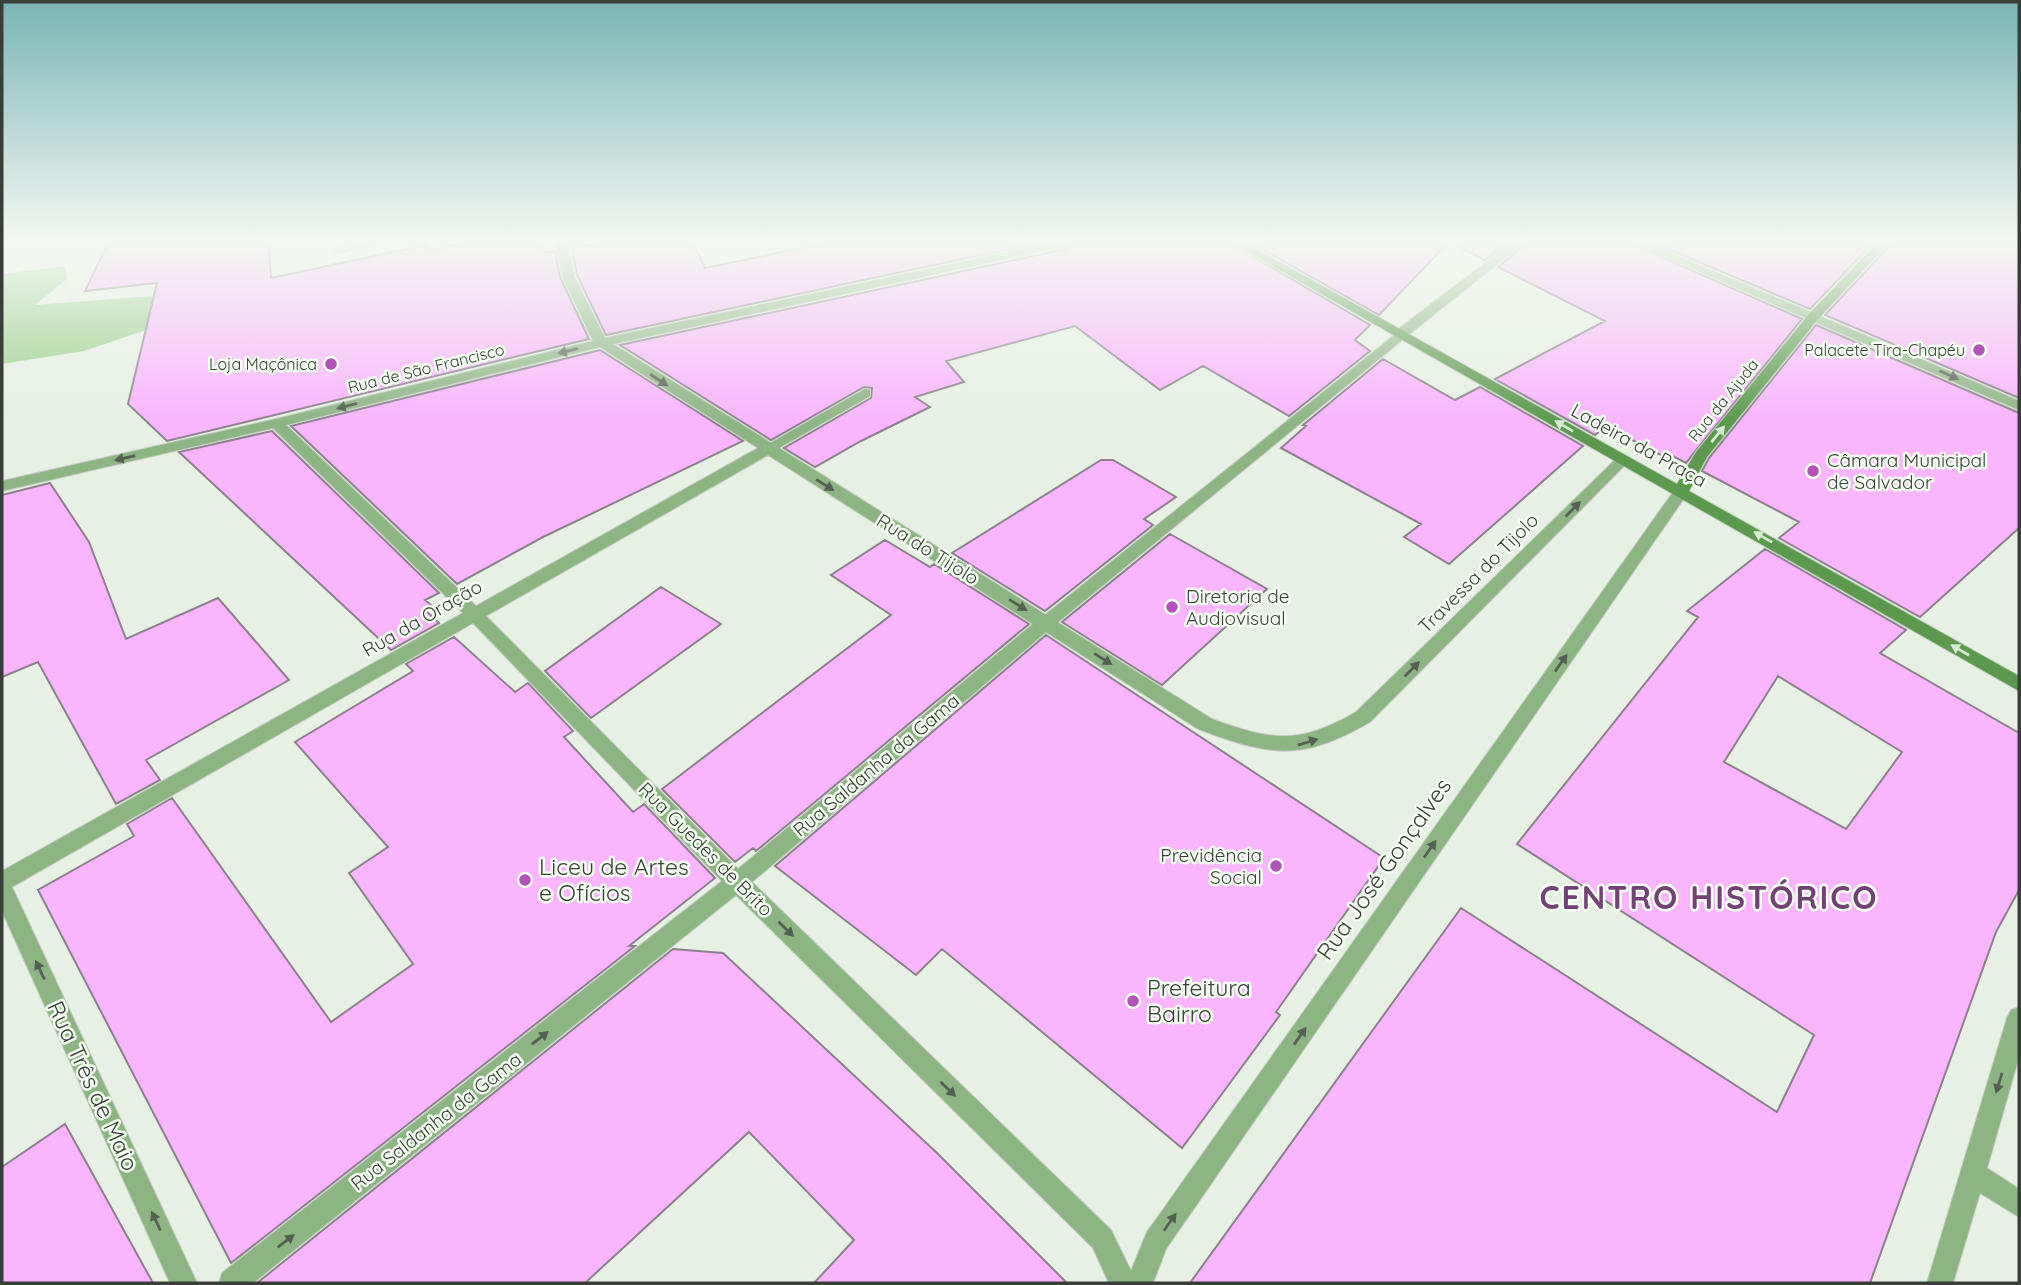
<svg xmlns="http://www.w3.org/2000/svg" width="2021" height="1285" font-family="Quicksand,sans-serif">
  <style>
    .green { fill: #99cf8d }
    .building { fill: #f9b5fe; stroke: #8b808c; stroke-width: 2; fill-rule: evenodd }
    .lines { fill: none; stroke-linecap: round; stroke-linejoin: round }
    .service-casing { stroke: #c4ccc1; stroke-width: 2 }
    .minor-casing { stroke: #c4ccc1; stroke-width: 2 }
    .secondary-casing { stroke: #c4ccc1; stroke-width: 2 }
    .service { fill: #8db584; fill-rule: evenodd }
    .minor { fill: #8db584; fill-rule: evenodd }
    .secondary { fill: #5c994f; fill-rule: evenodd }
    .oneway { fill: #536250 }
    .oneway2 { fill: #d5ead0 }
    .poi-dot { fill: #b252ba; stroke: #f3fef0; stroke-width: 2.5 }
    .labels { text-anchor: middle; stroke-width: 5; stroke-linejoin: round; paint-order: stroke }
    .far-poi-label { font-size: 16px; fill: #3a3e39; stroke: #f3fef0; text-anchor: end }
    .far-street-label { font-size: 16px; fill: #3a3e39; stroke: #f3fef0 }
    .street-label { font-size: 19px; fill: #3a3e39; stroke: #f3fef0 }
    .poi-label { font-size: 19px; fill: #3a3e39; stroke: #f3fef0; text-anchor: start }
    .near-poi-label { font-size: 23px; fill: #3a3e39; stroke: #f3fef0; text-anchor: start }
    .near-street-label { font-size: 23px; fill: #3a3e39; stroke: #f3fef0 }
    .near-district-label { font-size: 32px; font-weight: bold; letter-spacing: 2px; fill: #724276; stroke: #f3fef0 }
  </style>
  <rect width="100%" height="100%" fill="#e6f0e3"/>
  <path class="green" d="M65,266L67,279L35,305L167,295L208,309L84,351L2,364V274Z"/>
  <path class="building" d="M108,243H269L271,278L426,245L427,250L466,243H542L545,252L555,251L560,277L589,339L167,441L128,404L157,283L85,291Z
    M600,243H693L705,268L825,243H1037L606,335L577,275L572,248Z
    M1073,243H1230L1370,325L1355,340L1370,351L1289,416L1203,366L1160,390L1075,326L946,361L964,382L915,397L930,407L861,441L815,467L784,448L871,398L872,388L864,387L771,440L620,345L1066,249Z
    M1251,243H1448L1379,315Z
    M1452,243H1507L1485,260Z
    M1527,243H1630L1802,319L1686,463L1671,455L1668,459L1606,426L1595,435L1495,379L1605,321L1498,267Z
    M1654,243H1873L1810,309Z
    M1892,243H2019V398L1825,315Z
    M1816,325L2019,413V528L1920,617L1779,538L1799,522L1702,471L1709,458Z
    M600,350L743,441L543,537L457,584L291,426Z
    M1383,359L1455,400L1480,387L1583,446L1449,564L1404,537L1421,524L1281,448L1306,426L1303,425Z
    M272,431L439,593L425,600L431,605L424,609L439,623L391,650L179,452Z
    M1101,460H1113L1176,497L1144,519L1153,525L1045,611L952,553Z
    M50,483L89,542L126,639L218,598L289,680L146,760L160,780L116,804L38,662L2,677V495Z
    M1170,534L1267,589L1162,685L1062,622Z
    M885,540L930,567L934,564L1029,624L756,851L753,848L735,862L662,789L891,615L831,575Z
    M1765,549L1906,630L1880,653L2019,733V890L1996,932L1870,1283H1190L1461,908L1777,1112L1814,1035L1517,844L1698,617L1687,611ZM1778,676L1902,752L1846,829L1724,762Z
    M661,587L721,624L591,718L545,671Z
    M1046,635L1384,858L1276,1012L1280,1015L1182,1148L942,949L916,975L775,866Z
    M454,637L515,692L528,683L573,731L564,737L633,812L644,804L715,878L629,946H635L231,1263L38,890L134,836L127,824L172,798L331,1022L413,964L349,873L388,847L295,742L413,671L406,664Z
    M673,949L723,953L937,1153L1067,1283H814L854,1240L749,1132L585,1283H257Z
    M65,1124L153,1283H2V1167Z"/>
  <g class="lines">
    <g class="service-casing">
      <path id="service" d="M357,243H380L339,254L333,250Z
        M1402,329L1407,330V336L1052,627H1040L1037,623L1040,619Z
        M865,389L870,390V396L772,452H762L760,449Z"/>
    </g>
    <g class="minor-casing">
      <path id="minor" d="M556,243H568L574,276L605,338L1049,243H1071L1065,246L613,344L1212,719C1272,741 1299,745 1356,712L1618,457L1623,455L1630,460L1370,722C1301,762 1270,756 1198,729L1046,632L752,882L1111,1230L1131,1271L1147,1232L1676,488H1686L1689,491L1166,1249L1153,1283H1109L1093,1248L736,895L253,1283H219L222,1273L722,881L473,623L12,887L197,1283H170L2,911V871L463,613L273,428L2,491V481L276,419L593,341L562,276ZM600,347L758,448L476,606L286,425ZM768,455L1033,624L738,869L486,616Z
        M1511,243H1524L1407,336H1397V330Z
        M1632,243H1648L2019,401V410Z
        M2019,1007V1057L1987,1168L2019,1189V1217L1980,1193L1953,1283H1927L2007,1018L2011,1010Z"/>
    </g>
    <g class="secondary-casing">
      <path id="secondary" d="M1232,243H1246L1677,484L1696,452L1810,313L1877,243H1889L1818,319L1707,457L1689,491L2019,676V691Z"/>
    </g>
    <use href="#service" class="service"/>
    <use href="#minor" class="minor"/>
    <use href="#secondary" class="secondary"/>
  </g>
  <defs><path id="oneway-solid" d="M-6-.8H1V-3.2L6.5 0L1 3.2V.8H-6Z" transform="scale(1.75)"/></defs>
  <g class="oneway">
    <use href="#oneway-solid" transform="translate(568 351) rotate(166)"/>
    <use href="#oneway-solid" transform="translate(1949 375) rotate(24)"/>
    <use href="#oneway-solid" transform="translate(659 380) rotate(33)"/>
    <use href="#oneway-solid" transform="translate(347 406) rotate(166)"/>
    <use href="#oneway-solid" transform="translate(125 458) rotate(167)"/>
    <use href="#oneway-solid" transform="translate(825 485) rotate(32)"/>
    <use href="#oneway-solid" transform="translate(1573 509) rotate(-45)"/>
    <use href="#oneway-solid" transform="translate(1018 605) rotate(32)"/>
    <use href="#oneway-solid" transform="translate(1103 659) rotate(32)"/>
    <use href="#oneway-solid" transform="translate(1561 663) rotate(-55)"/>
    <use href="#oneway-solid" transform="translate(1412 669) rotate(-45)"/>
    <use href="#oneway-solid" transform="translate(1308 742) rotate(-17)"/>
    <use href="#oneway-solid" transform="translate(1430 849) rotate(-55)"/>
    <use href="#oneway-solid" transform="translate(786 929) rotate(44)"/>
    <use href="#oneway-solid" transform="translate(40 970) rotate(-115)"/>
    <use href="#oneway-solid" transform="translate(1300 1036) rotate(-55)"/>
    <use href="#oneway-solid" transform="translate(540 1038) rotate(-38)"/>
    <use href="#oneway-solid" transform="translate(1999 1083) rotate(107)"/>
    <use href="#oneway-solid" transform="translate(948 1089) rotate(44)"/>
    <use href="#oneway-solid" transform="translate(156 1221) rotate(-115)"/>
    <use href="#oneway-solid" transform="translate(1170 1222) rotate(-55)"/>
    <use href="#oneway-solid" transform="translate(286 1241) rotate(-38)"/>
  </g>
  <g class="oneway2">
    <use href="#oneway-solid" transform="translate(1564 426) rotate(-150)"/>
    <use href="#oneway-solid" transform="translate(1718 434) rotate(-51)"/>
    <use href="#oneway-solid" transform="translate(1763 537) rotate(-150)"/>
    <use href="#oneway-solid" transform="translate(1960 650) rotate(-150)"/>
  </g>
  <linearGradient id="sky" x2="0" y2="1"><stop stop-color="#7ab4b5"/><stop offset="0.57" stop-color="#f4f8f2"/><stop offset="1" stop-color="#f4f8f2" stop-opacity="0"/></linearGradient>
  <rect width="2021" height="423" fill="url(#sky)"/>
  <g class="poi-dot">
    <circle cx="1979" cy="350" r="7"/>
    <circle cx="331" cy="364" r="7"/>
    <circle cx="1813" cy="471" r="7"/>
    <circle cx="1172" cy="607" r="7"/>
    <circle cx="1276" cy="866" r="7"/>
    <circle cx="525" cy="880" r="7"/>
    <circle cx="1133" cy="1001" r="7"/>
  </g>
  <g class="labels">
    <g class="far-poi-label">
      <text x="1965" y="356">Palacete Tira-Chapéu</text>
      <text x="317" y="370">Loja Maçônica</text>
    </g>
    <g class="far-street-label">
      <text transform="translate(426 368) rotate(-14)" y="6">Rua de São Francisco</text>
      <text transform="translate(1723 400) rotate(-51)" y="6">Rua da Ajuda</text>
    </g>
    <g class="street-label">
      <text transform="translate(1639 445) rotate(29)" y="7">Ladeira da Praça</text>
      <text transform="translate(928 549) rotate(32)" y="7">Rua do Tijolo</text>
      <text transform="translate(1478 573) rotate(-45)" y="7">Travessa do Tijolo</text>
      <text transform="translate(422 618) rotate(-30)" y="7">Rua da Oração</text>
      <text transform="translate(876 765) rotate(-40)" y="7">Rua Saldanha da Gama</text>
      <text transform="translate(706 849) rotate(45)" y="7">Rua Guedes de Brito</text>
      <text transform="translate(436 1121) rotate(-38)" y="7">Rua Saldanha da Gama</text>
    </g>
    <g class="poi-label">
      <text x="1827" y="467">Câmara Municipal<tspan x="1827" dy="22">de Salvador</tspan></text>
      <text x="1186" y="603">Diretoria de<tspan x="1186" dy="22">Audiovisual</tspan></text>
      <text x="1262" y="862" text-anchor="end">Previdência<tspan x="1262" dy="22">Social</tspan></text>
    </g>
    <g class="near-poi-label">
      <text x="539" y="875">Liceu de Artes<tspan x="539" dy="26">e Ofícios</tspan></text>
      <text x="1147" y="996">Prefeitura<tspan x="1147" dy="26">Bairro</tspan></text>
    </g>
    <g class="near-street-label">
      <text transform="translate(1384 869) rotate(-55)" y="8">Rua José Gonçalves</text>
      <text transform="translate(93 1086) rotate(65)" y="8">Rua Três de Maio</text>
    </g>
    <g class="near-district-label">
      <text x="1709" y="909">CENTRO HISTÓRICO</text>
    </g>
  </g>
  <rect width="2021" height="1285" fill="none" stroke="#3a3e39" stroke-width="7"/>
</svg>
